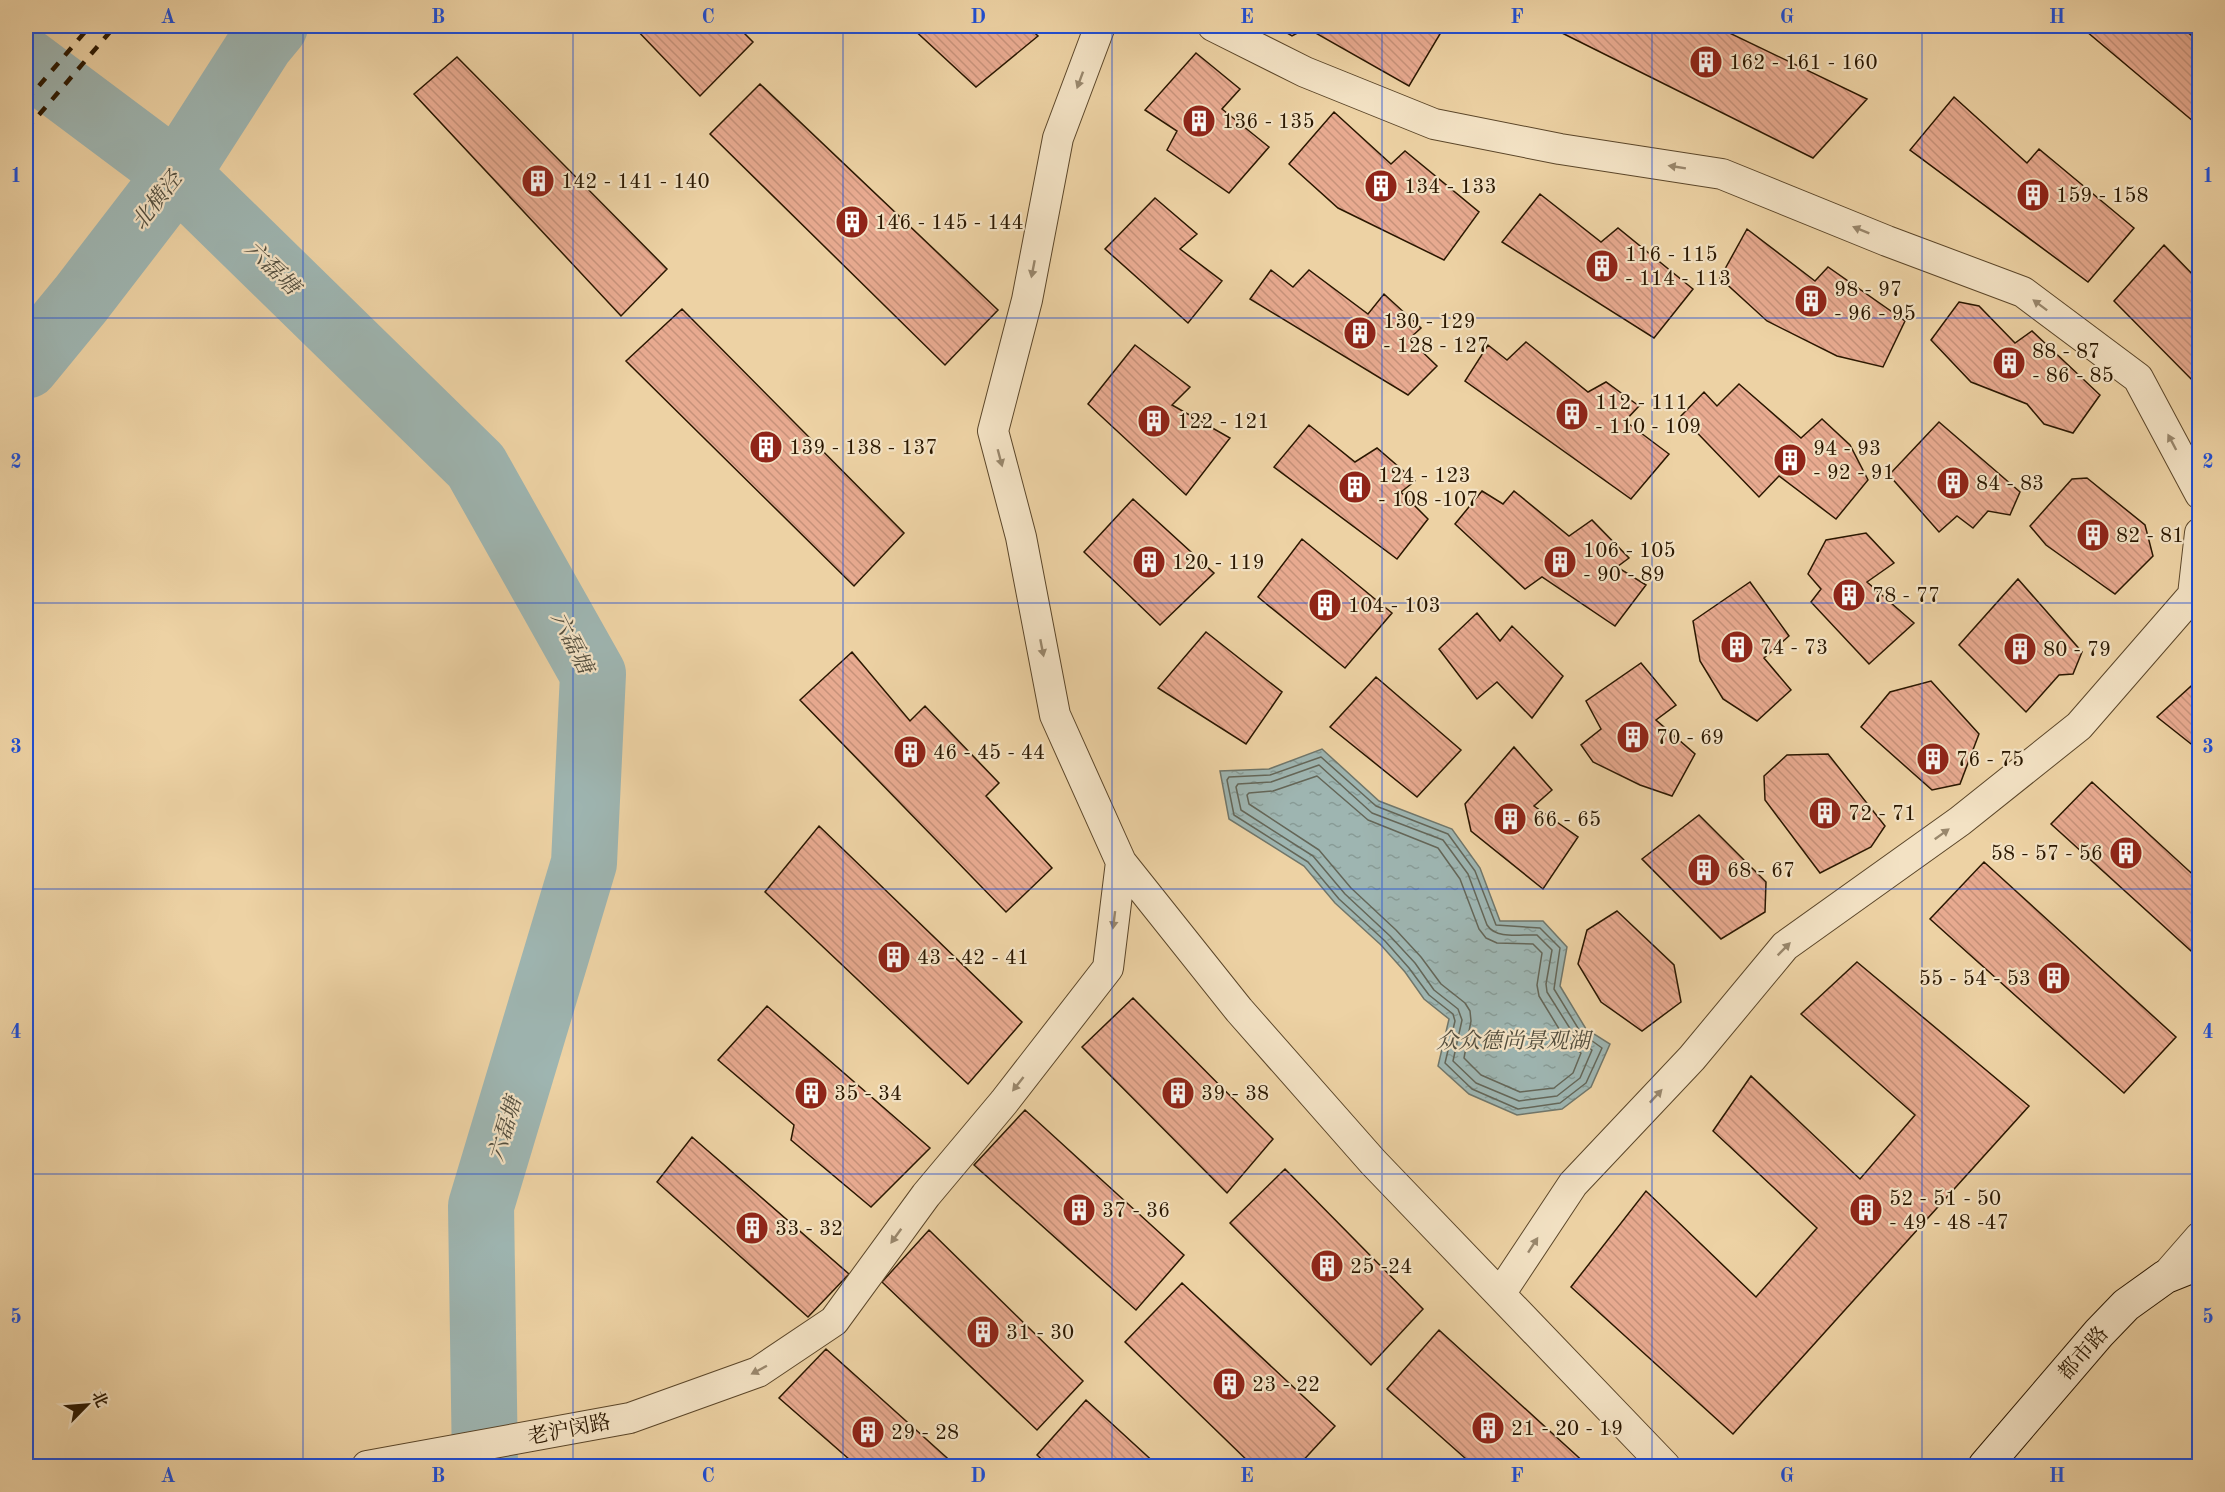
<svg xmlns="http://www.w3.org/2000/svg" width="2225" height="1492" font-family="'Old Standard TT','Noto Serif SC',serif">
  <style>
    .water { fill: url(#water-ripples); stroke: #70766a; stroke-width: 1.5 }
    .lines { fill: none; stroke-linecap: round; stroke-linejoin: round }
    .shore { stroke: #646658; stroke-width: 1.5 }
    .river { stroke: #9eb5b1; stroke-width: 66 }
    .building { fill: url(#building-back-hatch); stroke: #2a1700; stroke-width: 1.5 }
    .street-casing { stroke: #5b4629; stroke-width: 32 }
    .secondary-casing { stroke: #2a1700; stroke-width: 35 }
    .street { stroke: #f3e2c4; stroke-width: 30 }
    .secondary { stroke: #f3e2c4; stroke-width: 33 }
    .rail { stroke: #2a1700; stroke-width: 4.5; stroke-dasharray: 10 10; stroke-linecap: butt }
    .oneway { fill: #99876c }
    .grid { fill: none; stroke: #1d4ed8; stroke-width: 1.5; stroke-opacity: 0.55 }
    .labels { text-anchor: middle; stroke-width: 4.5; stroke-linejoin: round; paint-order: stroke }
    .poi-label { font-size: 21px; fill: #2a1700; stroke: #f3e2c4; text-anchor: start }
    .street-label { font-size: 21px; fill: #2a1700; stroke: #f3e2c4 }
    .water-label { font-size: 22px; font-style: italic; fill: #534e3e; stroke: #f3e2c4 }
    .neatline { fill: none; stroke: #1d4ed8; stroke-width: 2 }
    .grid-label { font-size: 20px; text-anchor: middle; font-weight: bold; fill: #1d4ed8 }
  </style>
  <defs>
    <pattern id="water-ripples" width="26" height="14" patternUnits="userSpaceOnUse" patternTransform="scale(1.5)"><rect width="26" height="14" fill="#9eb5b1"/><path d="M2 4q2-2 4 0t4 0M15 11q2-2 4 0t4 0" fill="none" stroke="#889b96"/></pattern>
    <pattern id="building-back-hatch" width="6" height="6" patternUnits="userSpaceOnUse" patternTransform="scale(1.5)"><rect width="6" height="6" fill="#e8aa90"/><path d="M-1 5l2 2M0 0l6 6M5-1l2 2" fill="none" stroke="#c7927a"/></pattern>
  </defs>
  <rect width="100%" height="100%" fill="#edd2a4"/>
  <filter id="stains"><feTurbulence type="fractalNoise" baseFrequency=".00333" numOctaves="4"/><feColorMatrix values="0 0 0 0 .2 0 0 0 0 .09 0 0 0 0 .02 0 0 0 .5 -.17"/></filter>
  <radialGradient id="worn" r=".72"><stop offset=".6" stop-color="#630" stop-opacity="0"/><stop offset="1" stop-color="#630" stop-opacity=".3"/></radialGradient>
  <path class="water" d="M1322,749L1379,801L1452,829L1480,868L1500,921H1543L1567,947L1560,986L1586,1029L1610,1044L1591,1087L1562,1109L1517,1115L1469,1094L1438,1066L1449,1019L1424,999L1405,972L1381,945L1335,903L1304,866L1229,819L1220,771L1269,769Z"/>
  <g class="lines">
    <path class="shore" d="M1321,757L1376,806L1448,834L1475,871L1496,925L1540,928L1560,948L1554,989L1581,1033L1602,1048L1586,1083L1560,1103L1518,1109L1472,1089L1445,1063L1455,1021L1453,1014L1429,995L1409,968L1385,941L1339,899L1308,862L1234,815L1227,780L1229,777L1270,775Z
      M1319,765L1372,813L1443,840L1468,874L1487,925C1497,940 1521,934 1537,935L1552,950L1546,984L1547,992L1576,1038L1592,1050L1580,1078L1557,1096L1519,1101L1476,1083L1453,1061L1462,1020L1458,1009L1434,990L1415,963L1390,936L1345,894L1313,856L1241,810L1236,787L1238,784L1271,782Z
      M1317,776L1368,820L1438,848L1460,879L1479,929L1486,938L1497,943L1533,944L1542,953L1537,985L1539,996L1567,1042L1581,1053L1573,1073L1554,1088L1520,1092L1481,1075L1464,1058L1471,1021L1470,1011L1465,1003L1441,984L1421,957L1396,930L1351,888L1319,850L1249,804L1247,795L1249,793L1273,791Z"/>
    <path class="river" d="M26,61L177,174L476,466L593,674L584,863L481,1206L485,1466
      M26,366L81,299L177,174L261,43L275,26"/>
  </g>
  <path class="building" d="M633,26H737L753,42L700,96Z
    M910,26H1027L1038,36L976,87Z
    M1275,26H1439L1443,29L1409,86L1307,28L1292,36Z
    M1548,26H1715L1867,99L1813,158Z
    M2080,26H2179L2200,42V127Z
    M1196,53L1240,89L1222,109L1269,147L1229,193L1167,150L1177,131L1145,110Z
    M457,57L667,269L621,316L414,94Z
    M760,84L998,310L945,365L710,134Z
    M1954,97L2027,163L2039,149L2134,228L2088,282L1910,150Z
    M1334,112L1391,164L1405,151L1479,212L1444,260L1338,208L1289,164Z
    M1540,194L1601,242L1618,228L1693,289L1654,338L1502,242Z
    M1155,198L1197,234L1180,249L1222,281L1188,323L1105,249Z
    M1747,229L1815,281L1828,267L1905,321L1883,367L1837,356L1767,321L1720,278Z
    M2164,245L2200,282V388L2114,301Z
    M1271,270L1293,287L1309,270L1368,314L1384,294L1421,328L1409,339L1437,366L1408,395L1250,299Z
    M1959,302L1979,306L2015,343L2032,331L2100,395L2073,433L2044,424L2027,404L1971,382L1931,340Z
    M682,309L904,533L854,586L626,361Z
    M1526,342L1588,392L1606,382L1639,406L1625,421L1669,454L1631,499L1465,381L1488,345L1507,360Z
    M1135,345L1190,387L1172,405L1230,438L1186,495L1088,404Z
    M1739,384L1801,438L1822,419L1850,445L1868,480L1836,519L1779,476L1759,497L1681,416L1704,392L1717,406Z
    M1939,422L2020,492L2010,515L1988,511L1973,528L1957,516L1939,532L1889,475Z
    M1309,425L1355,462L1377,448L1415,481L1401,492L1428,519L1397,559L1274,467Z
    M2087,478L2145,525L2153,556L2115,594L2046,545L2030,526L2072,479Z
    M1482,491L1503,504L1514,491L1569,536L1592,520L1629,558L1617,567L1646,585L1615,626L1542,577L1525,589L1455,524Z
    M1133,499L1214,573L1160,625L1084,552Z
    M1866,533L1894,563L1867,582L1914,623L1869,664L1811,602L1821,589L1808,574L1826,540Z
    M1302,539L1392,613L1345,668L1258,597Z
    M2018,579L2082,652L2073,674L2059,675L2026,712L1959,645Z
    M1750,582L1789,636L1764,658L1791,690L1757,721L1723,699L1700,661L1693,621Z
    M1477,613L1500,641L1512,626L1563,676L1532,718L1497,682L1477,699L1439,649Z
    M1206,632L1282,692L1246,744L1158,688Z
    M852,652L910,721L925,706L999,783L986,796L1052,868L1006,912L800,700Z
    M1641,663L1676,705L1656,720L1695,754L1672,796L1640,785L1593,762L1581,745L1601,729L1586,701Z
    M1376,677L1461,750L1417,797L1330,727Z
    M2200,678V751L2157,717Z
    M1931,681L1979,734L1960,784L1932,790L1861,727L1890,692Z
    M1514,747L1552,790L1534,806L1578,837L1543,889L1471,831L1465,804Z
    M1828,754L1885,826L1871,847L1820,873L1765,800L1764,776L1787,755Z
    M2092,782L2200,881V959L2051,824Z
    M1699,815L1766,882L1765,912L1721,939L1642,859Z
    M819,826L1022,1022L968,1084L765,892Z
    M1984,862L2176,1037L2124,1093L1930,919Z
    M1617,911L1674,965L1681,1002L1642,1031L1601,1002L1578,964L1587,930Z
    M1857,962L2029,1106L1733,1434L1571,1287L1646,1191L1756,1297L1817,1228L1713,1131L1751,1076L1860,1179L1915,1115L1801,1014Z
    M1133,998L1273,1139L1227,1193L1082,1047Z
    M767,1006L930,1148L871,1207L791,1140L794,1125L718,1060Z
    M1025,1110L1184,1255L1136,1310L974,1165Z
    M692,1137L849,1274L808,1317L657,1182Z
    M1285,1169L1423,1309L1371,1365L1230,1223Z
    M929,1230L1083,1381L1037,1430L882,1282Z
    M1182,1283L1335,1426L1298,1466H1253L1125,1342Z
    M1439,1330L1588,1466H1474L1387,1389Z
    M826,1349L956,1466H857L779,1398Z
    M1086,1400L1158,1466H1049L1037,1455Z"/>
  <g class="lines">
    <g class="street-casing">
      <path id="street" d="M1100,26L1058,138L1027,300L993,431L1021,537L1055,715L1121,862L1239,1010L1373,1162L1665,1466
        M1213,26L1305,72L1434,124L1560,149L1722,174L1887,241L2023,292L2138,378L2200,494
        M2165,1277L2200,1237
        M1500,1294L1573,1184L1692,1058L1785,946L1960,821L2079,726L2193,595L2200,533
        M367,1466L630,1418L758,1372L834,1321L926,1195L1004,1102L1108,968L1121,862"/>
    </g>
    <g class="secondary-casing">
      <path id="secondary" d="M1985,1466L2099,1333L2126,1305L2165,1277L2200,1263"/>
    </g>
    <use href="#street" class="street"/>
    <use href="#secondary" class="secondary"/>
    <path class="rail" d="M26,101L90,26
      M26,130L115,26"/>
  </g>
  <defs><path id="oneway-solid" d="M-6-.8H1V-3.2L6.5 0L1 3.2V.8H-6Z" transform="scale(1.5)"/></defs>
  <g class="oneway">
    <use href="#oneway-solid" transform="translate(1080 80) rotate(110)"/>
    <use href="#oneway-solid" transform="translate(1677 167) rotate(-171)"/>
    <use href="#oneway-solid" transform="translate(1861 230) rotate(-158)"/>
    <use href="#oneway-solid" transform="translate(1033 269) rotate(101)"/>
    <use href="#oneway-solid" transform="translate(2040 305) rotate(-143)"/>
    <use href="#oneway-solid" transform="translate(2172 442) rotate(-118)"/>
    <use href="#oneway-solid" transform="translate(1000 458) rotate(75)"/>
    <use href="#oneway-solid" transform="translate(1042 648) rotate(79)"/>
    <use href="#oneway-solid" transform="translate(1942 834) rotate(-36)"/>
    <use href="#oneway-solid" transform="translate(1114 920) rotate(97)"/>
    <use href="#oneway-solid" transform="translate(1784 949) rotate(-45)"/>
    <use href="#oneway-solid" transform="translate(1018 1084) rotate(128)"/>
    <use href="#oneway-solid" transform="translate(1656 1096) rotate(-47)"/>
    <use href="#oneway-solid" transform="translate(896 1236) rotate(126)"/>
    <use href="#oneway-solid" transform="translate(1533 1245) rotate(-57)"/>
    <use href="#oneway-solid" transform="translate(759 1370) rotate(152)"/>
  </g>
  <path class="grid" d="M303,26V1466M573,26V1466M843,26V1466M1112,26V1466M1382,26V1466M1652,26V1466M1922,26V1466M26,318H2200M26,603H2200M26,889H2200M26,1174H2200"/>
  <defs>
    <g id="building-disc" transform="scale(1.725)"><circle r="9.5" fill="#8f2418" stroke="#f3e2c4"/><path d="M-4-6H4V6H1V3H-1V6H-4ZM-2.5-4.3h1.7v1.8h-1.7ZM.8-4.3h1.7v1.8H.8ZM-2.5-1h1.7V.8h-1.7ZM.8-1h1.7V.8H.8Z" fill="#fff"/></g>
  </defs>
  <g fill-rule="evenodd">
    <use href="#building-disc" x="1706" y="62"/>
    <use href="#building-disc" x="1199" y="121"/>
    <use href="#building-disc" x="538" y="181"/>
    <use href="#building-disc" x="1381" y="186"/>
    <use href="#building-disc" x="2033" y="195"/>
    <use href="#building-disc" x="852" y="222"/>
    <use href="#building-disc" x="1602" y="266"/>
    <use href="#building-disc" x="1811" y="301"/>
    <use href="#building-disc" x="1360" y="333"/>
    <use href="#building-disc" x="2009" y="363"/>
    <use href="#building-disc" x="1572" y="414"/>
    <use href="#building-disc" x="1154" y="421"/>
    <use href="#building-disc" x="766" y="447"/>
    <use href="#building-disc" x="1790" y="460"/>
    <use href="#building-disc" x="1953" y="483"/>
    <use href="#building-disc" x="1355" y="487"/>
    <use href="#building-disc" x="2093" y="535"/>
    <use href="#building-disc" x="1149" y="562"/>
    <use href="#building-disc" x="1560" y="562"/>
    <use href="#building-disc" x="1849" y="595"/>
    <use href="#building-disc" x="1325" y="605"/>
    <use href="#building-disc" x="1737" y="647"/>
    <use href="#building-disc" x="2020" y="649"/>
    <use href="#building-disc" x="1633" y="737"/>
    <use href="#building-disc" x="910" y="752"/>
    <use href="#building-disc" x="1933" y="759"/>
    <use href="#building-disc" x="1825" y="813"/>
    <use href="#building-disc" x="1510" y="819"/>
    <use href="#building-disc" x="2126" y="853"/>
    <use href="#building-disc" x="1704" y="870"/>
    <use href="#building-disc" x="894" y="957"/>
    <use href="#building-disc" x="2054" y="978"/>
    <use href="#building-disc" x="811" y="1093"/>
    <use href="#building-disc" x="1178" y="1093"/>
    <use href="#building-disc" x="1079" y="1210"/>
    <use href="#building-disc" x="1866" y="1210"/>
    <use href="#building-disc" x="752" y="1228"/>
    <use href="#building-disc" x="1327" y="1266"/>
    <use href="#building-disc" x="983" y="1332"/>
    <use href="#building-disc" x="1229" y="1384"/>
    <use href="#building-disc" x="1488" y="1428"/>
    <use href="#building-disc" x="868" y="1432"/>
  </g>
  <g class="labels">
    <g class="poi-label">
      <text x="1729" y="69">162 - 161 - 160</text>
      <text x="1222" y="128">136 - 135</text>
      <text x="561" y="188">142 - 141 - 140</text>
      <text x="1404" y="193">134 - 133</text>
      <text x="2056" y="202">159 - 158</text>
      <text x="875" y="229">146 - 145 - 144</text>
      <text x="1625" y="261">116 - 115<tspan x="1625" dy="24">- 114 - 113</tspan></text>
      <text x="1834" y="296">98 - 97<tspan x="1834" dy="24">- 96 - 95</tspan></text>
      <text x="1383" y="328">130 - 129<tspan x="1383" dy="24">- 128 - 127</tspan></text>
      <text x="2032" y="358">88 - 87<tspan x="2032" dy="24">- 86 - 85</tspan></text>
      <text x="1595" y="409">112 - 111<tspan x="1595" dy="24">- 110 - 109</tspan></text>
      <text x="1177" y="428">122 - 121</text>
      <text x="789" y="454">139 - 138 - 137</text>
      <text x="1813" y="455">94 - 93<tspan x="1813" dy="24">- 92 - 91</tspan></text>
      <text x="1378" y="482">124 - 123<tspan x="1378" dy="24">- 108 -107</tspan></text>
      <text x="1976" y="490">84 - 83</text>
      <text x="2116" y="542">82 - 81</text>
      <text x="1583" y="557">106 - 105<tspan x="1583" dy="24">- 90 - 89</tspan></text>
      <text x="1172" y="569">120 - 119</text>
      <text x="1872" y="602">78 - 77</text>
      <text x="1348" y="612">104 - 103</text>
      <text x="1760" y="654">74 - 73</text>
      <text x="2043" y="656">80 - 79</text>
      <text x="1656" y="744">70 - 69</text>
      <text x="933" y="759">46 - 45 - 44</text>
      <text x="1956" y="766">76 - 75</text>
      <text x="1848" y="820">72 - 71</text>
      <text x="1533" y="826">66 - 65</text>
      <text x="2103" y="860" text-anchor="end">58 - 57 - 56</text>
      <text x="1727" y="877">68 - 67</text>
      <text x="917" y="964">43 - 42 - 41</text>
      <text x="2031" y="985" text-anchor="end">55 - 54 - 53</text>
      <text x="834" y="1100">35 - 34</text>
      <text x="1201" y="1100">39 - 38</text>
      <text x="1889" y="1205">52 - 51 - 50<tspan x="1889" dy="24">- 49 - 48 -47</tspan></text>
      <text x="1102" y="1217">37 - 36</text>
      <text x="775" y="1235">33 - 32</text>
      <text x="1350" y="1273">25 -24</text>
      <text x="1006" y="1339">31 - 30</text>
      <text x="1252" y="1391">23 - 22</text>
      <text x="1511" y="1435">21 - 20 - 19</text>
      <text x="891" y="1439">29 - 28</text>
    </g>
    <g class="street-label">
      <text transform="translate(2083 1353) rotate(-49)" y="7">都市路</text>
      <text transform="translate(569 1429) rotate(-11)" y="7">老沪闵路</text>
    </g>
    <g class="water-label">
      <text transform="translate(156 200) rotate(-52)" y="8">北横泾</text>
      <text transform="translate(273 267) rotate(44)" y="8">六磊塘</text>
      <text transform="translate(573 642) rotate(63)" y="8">六磊塘</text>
      <text x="1513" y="1048">众众德尚景观湖</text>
      <text transform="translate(504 1129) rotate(-73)" y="8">六磊塘</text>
    </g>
  </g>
  <rect width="2225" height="1492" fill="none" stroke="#edd2a4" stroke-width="66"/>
  <g transform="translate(87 1405) rotate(65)" stroke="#f3e2c4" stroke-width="4.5" paint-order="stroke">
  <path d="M0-4.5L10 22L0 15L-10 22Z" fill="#2a1700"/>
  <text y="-9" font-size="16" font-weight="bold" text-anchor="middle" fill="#2a1700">北</text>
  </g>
  <rect x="33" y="33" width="2159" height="1426" class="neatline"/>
  <g class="grid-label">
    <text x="168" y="23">A</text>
    <text x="438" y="23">B</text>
    <text x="708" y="23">C</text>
    <text x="978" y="23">D</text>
    <text x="1247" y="23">E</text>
    <text x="1517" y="23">F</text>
    <text x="1787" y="23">G</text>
    <text x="2057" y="23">H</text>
    <text x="16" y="182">1</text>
    <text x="2208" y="182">1</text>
    <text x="16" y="468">2</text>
    <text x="2208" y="468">2</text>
    <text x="16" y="753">3</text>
    <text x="2208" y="753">3</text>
    <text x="16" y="1038">4</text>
    <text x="2208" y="1038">4</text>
    <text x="16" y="1323">5</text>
    <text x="2208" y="1323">5</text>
    <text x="168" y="1482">A</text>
    <text x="438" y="1482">B</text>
    <text x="708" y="1482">C</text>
    <text x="978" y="1482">D</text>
    <text x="1247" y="1482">E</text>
    <text x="1517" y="1482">F</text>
    <text x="1787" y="1482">G</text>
    <text x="2057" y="1482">H</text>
  </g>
  <rect width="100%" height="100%" filter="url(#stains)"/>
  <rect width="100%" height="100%" fill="url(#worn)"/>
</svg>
